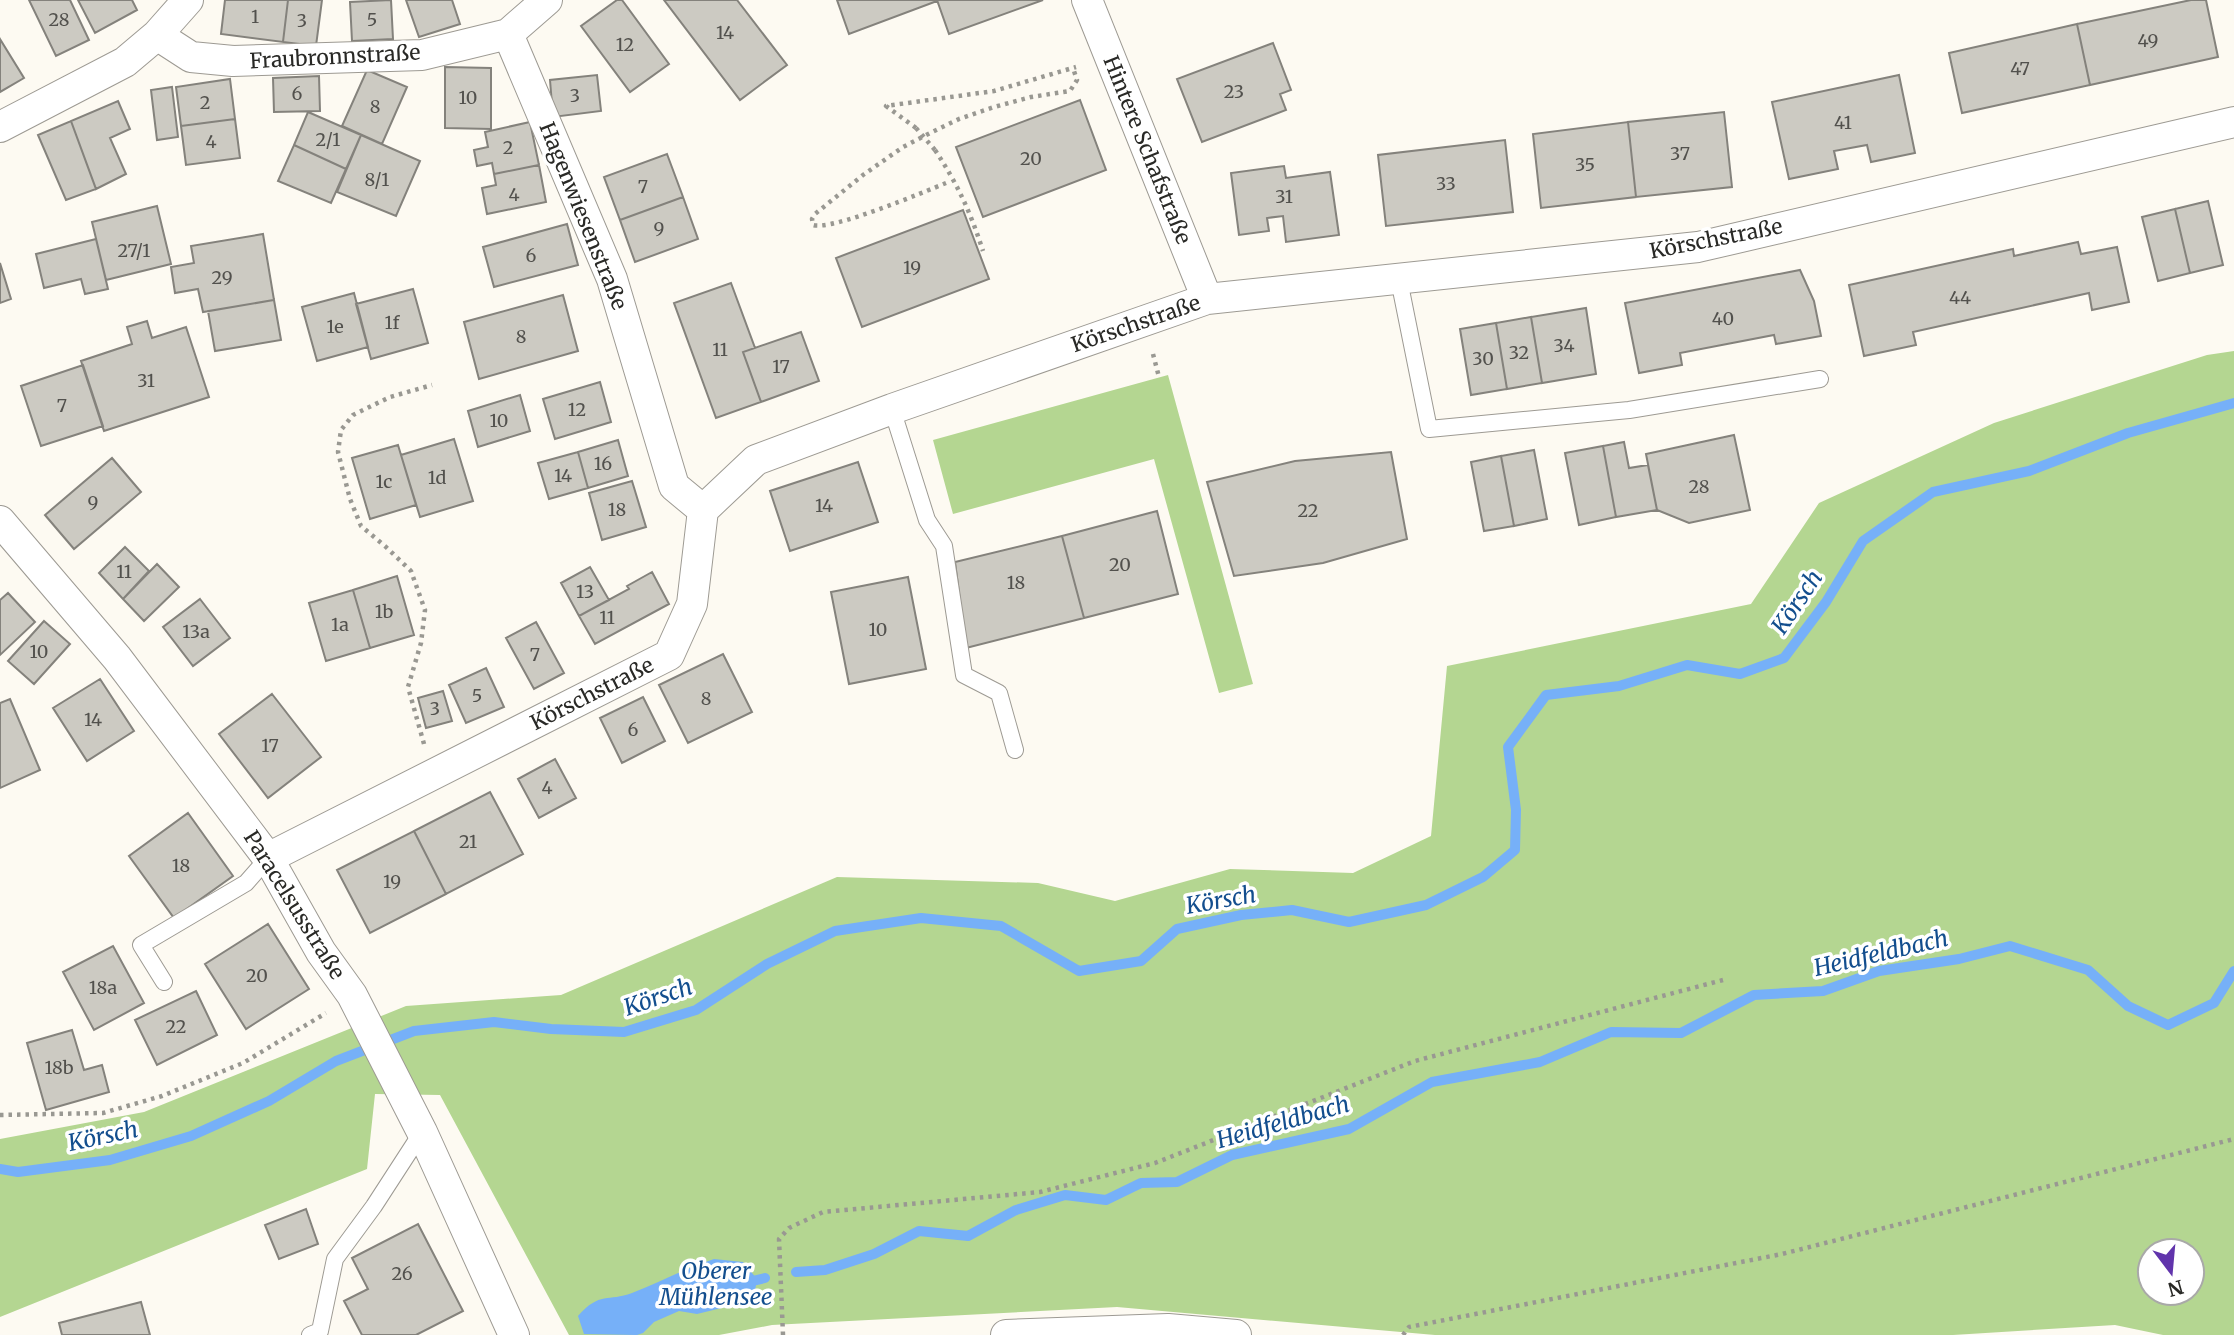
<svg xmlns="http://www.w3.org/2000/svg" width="2234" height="1335" font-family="Merriweather,serif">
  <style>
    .green { fill: #b4d691; fill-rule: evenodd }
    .water { fill: #76b0f8 }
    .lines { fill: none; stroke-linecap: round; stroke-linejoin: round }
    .stream { stroke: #76b0f8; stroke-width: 10 }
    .building { fill: #cccac2; stroke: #84827c; stroke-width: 2 }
    .lane-casing { stroke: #9d9a93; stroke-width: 18 }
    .street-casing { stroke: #9d9a93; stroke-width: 32 }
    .path { stroke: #999892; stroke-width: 4.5; stroke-dasharray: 3.5 5; stroke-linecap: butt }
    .lane { stroke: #fff; stroke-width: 16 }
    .street { stroke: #fff; stroke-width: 30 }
    .path-bridge { stroke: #999892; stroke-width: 4.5; stroke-dasharray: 3.5 5; stroke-linecap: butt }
    .labels { text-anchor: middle; stroke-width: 7; stroke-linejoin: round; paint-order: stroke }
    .number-label { font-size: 18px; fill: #52514d }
    .street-label { font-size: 21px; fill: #292926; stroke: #fff }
    .water-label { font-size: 23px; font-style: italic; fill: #134e8e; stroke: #fff }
  </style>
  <rect width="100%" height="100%" fill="#fdfaf2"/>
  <path class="green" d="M2234,351V1335H2163L2115,1325L1953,1335H1435L1117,1307L772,1325L719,1335H569L440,1095L375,1094L367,1169L0,1317V1139L144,1112L406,1006L561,995L837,877L1038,883L1115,901L1230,869L1353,873L1431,836L1447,666L1751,604L1819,503L1994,423L2207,355ZM2150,1251H2192V1293H2150Z
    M1168,375L1253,684L1219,693L1154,459L953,514L933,440Z"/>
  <path class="water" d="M714,1259L743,1262L757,1279L755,1291L742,1303L697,1314L679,1311L654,1322L643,1333L637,1335L584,1334L578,1316C600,1291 608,1302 632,1293C660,1282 686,1268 714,1259Z"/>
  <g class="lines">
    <path class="stream" d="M0,1169L18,1172L110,1160L191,1136L269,1101L336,1061L414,1031L494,1022L551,1029L624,1032L696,1010L767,964L835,931L921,918L1001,926L1079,971L1141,961L1177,929L1241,915L1292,910L1349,922L1426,905L1483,877L1515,850L1516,810L1508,747L1546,695L1619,686L1687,665L1740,674L1784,658L1826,602L1863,541L1933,492L2029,471L2128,433L2234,403
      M796,1272L825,1270L874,1254L919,1231L968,1236L1016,1210L1065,1195L1106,1200L1141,1183L1177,1182L1232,1155L1349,1129L1432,1082L1540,1062L1611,1032L1681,1033L1754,995L1823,991L1879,971L1959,959L2010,946L2088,970L2128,1006L2168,1025L2214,1003L2234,971
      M744,1283L765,1278"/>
  </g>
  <path class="building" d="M29,0H70L89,40L56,56Z
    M78,0H132L137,10L95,33Z
    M225,0H288L283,42L221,34Z
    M288,0H322L316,46L283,42Z
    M391,0L393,39L352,41L350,2Z
    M406,0H452L460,24L419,37Z
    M617,0H622L669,64L630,92L581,26Z
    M664,0H737L787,65L740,100Z
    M837,0H937V1L849,34Z
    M937,0H1043L949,34Z
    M2191,0H2206L2218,57L2090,85L2077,24Z
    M2077,24L2090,85L1962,113L1949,53Z
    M0,39L24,78L0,92Z
    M1273,43L1291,90L1280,94L1286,110L1202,142L1177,79Z
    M445,67L491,68V129L445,128Z
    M367,70L407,87L382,144L342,126Z
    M597,75L601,111L553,117L550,80Z
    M1899,75L1915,153L1871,162L1867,145L1834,151L1838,169L1789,179L1772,102Z
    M319,76L320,111L274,112L273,78Z
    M230,79L235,119L181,126L176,87Z
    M172,87L178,137L157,140L151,90Z
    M1080,100L1106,170L983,217L956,147Z
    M118,101L130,129L110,138L126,174L96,189L71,121Z
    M308,112L361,135L346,169L294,145Z
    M1724,112L1732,187L1636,197L1628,122Z
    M235,119L240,158L186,165L181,126Z
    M71,121L96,189L66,200L38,135Z
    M530,122L539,165L494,174L492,163L477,166L474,150L488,147L485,132Z
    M1628,122L1636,197L1541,208L1533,134Z
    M361,135L420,161L396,216L337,192Z
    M1505,140L1513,212L1386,226L1378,155Z
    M294,145L346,169L331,203L278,181Z
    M667,154L683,197L620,220L604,177Z
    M539,165L546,202L487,214L482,188L496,185L494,174Z
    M1284,166L1286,178L1330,172L1339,235L1286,242L1283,216L1267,218L1269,231L1239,235L1231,173Z
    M683,197L698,239L635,262L620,220Z
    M2208,201L2223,265L2190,273L2175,209Z
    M157,206L171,264L106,280L92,222Z
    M2175,209L2190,273L2158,281L2142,217Z
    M963,210L989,279L862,327L836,258Z
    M567,224L578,265L494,287L483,247Z
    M263,234L274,300L203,312L198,289L175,293L171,267L194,263L191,246Z
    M96,239L108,289L85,294L81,279L44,288L36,254Z
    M2078,242L2081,254L2117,247L2129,302L2092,310L2089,293L1913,332L1916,345L1864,356L1849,285L2013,249L2014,256Z
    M0,263L11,299L0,303Z
    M1800,270L1814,301L1821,336L1776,344L1774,335L1680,353L1682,365L1639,373L1625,303Z
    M731,283L755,348L743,352L761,402L716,418L674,303Z
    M413,289L428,343L371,359L356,304Z
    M354,293L368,347L317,361L302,307Z
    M563,295L578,351L479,379L464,322Z
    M274,300L281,340L215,351L208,311Z
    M1586,308L1596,374L1542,383L1531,317Z
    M1531,317L1542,383L1507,389L1496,323Z
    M147,321L152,338L186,327L209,397L104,431L81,361L132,344L127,327Z
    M1496,323L1507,389L1471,395L1460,329Z
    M801,332L819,381L761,402L743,352Z
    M83,365L103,426L41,446L21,386Z
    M600,382L611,422L555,439L543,399Z
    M520,395L530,431L478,447L468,411Z
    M1734,435L1750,510L1689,523L1657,510L1646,454Z
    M454,439L473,501L420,517L401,455Z
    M618,440L628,476L588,488L578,452Z
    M1624,442L1629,468L1648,465L1657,510L1616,517L1603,446Z
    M398,445L416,505L370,519L352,458Z
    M1603,446L1616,517L1579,525L1565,453Z
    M1534,450L1547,519L1514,526L1501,456Z
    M578,452L588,488L549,499L538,463Z
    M1391,452L1407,539L1323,563L1234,576L1207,482L1295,461Z
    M1501,456L1514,526L1484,531L1471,462Z
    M112,458L141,492L74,549L45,515Z
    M858,462L878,522L790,551L770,491Z
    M632,481L646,527L602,540L589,493Z
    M1157,511L1178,594L1084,618L1062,536Z
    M1062,536L1084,618L966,648L955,562Z
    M125,547L149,571L123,599L99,573Z
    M157,564L179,587L144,621L123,599Z
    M590,567L609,600L579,616L561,583Z
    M652,572L669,604L595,644L579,616L629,589L627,586Z
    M397,576L414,635L370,648L353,590Z
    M908,577L926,669L849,684L831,592Z
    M353,590L370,648L326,661L309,603Z
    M8,593L35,622L0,655V600Z
    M200,599L230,638L193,666L163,627Z
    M44,621L70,644L34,684L8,661Z
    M536,622L564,673L534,689L506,638Z
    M723,654L752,712L688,743L659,685Z
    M486,668L504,707L466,723L449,685Z
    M100,679L134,731L87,761L53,708Z
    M443,691L452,721L426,728L418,698Z
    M272,694L321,757L268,798L219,734Z
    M643,697L665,741L622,763L600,718Z
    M10,699L40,770L0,788V703Z
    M555,759L576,798L539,818L518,779Z
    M490,792L523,854L446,894L414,831Z
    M188,813L233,876L174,918L129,856Z
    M414,831L446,894L370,933L337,870Z
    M268,924L309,989L246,1029L205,964Z
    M113,946L144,1003L94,1030L63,972Z
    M196,991L217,1035L157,1065L135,1020Z
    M72,1030L84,1070L102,1065L109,1092L46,1110L27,1043Z
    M306,1209L318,1244L279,1259L265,1225Z
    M418,1224L463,1311L416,1335H362L344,1301L368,1289L352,1258Z
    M141,1302L150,1335H62L59,1323Z"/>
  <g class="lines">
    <g class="lane-casing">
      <path id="lane" d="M1399,280L1429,429L1629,410L1820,379
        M892,409L927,520L944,546L964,675L999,693L1015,750
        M164,982L141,945L246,883L268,858
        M310,1335L320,1331L335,1259L374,1206L422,1132"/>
    </g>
    <g class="street-casing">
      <path id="street" d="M1087,0L1207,299
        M508,34L612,279L674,486L703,510
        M157,35L191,57L233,61L422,55L508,34L547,0
        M0,127L125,62L157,35L188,0
        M0,521L117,658L268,858L321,952L352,995L422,1132L514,1335
        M268,858L669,655L692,604L703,510L756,460L892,409L1207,299L1698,247L2234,122
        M1006,1335L1168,1329L1236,1335"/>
    </g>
    <path class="path" d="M916,128L886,106L994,91L1076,67
      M935,150C958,185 970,211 983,251
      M946,183C924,192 831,231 813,225L812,219L815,214L863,175L903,147L932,132L959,119L994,107L1031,97L1070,91L1077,80L1073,68
      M1153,354L1159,377
      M424,744L408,687L421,643L425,610L411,571L386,547L361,526L350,499L338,452L341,430L353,415L390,397L432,385
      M0,1115L103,1113L162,1096L243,1063L326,1013
      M783,1335L779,1239L789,1228L823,1212L1040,1192L1155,1163L1415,1061L1723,980
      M1403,1335L1409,1327L1782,1254L2234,1139"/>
    <use href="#lane" class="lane"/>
    <use href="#street" class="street"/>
    <path class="path-bridge" d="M916,128L935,150"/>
  </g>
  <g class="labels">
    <g class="number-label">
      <text x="255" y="23">1</text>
      <text x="59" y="26">28</text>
      <text x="372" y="26">5</text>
      <text x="302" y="27">3</text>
      <text x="725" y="39">14</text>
      <text x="2148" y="47">49</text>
      <text x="625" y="51">12</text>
      <text x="2020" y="75">47</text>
      <text x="1234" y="98">23</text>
      <text x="297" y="100">6</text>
      <text x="575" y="102">3</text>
      <text x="468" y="104">10</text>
      <text x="205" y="109">2</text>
      <text x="375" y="113">8</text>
      <text x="1843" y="129">41</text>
      <text x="328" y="146">2/1</text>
      <text x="211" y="148">4</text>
      <text x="508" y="154">2</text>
      <text x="1680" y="160">37</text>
      <text x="1031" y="165">20</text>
      <text x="1585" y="171">35</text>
      <text x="377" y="186">8/1</text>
      <text x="1446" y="190">33</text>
      <text x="643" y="193">7</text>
      <text x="514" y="201">4</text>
      <text x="1284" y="203">31</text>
      <text x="659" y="235">9</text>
      <text x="134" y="257">27/1</text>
      <text x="531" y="262">6</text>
      <text x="912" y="274">19</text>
      <text x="222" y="284">29</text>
      <text x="1960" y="304">44</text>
      <text x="1723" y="325">40</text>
      <text x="392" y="329">1f</text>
      <text x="335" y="333">1e</text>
      <text x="521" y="343">8</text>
      <text x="1564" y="352">34</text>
      <text x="720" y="356">11</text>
      <text x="1519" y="359">32</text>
      <text x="1483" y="365">30</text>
      <text x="781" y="373">17</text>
      <text x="146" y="387">31</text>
      <text x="62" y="412">7</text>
      <text x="577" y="416">12</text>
      <text x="499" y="427">10</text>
      <text x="603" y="470">16</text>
      <text x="563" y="482">14</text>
      <text x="437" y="484">1d</text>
      <text x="384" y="488">1c</text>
      <text x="1699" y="493">28</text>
      <text x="93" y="509">9</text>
      <text x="824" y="512">14</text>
      <text x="617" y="516">18</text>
      <text x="1308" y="517">22</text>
      <text x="1120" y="571">20</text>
      <text x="124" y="578">11</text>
      <text x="1016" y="589">18</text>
      <text x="585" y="598">13</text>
      <text x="384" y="618">1b</text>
      <text x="607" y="624">11</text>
      <text x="340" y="631">1a</text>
      <text x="878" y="636">10</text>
      <text x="196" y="638">13a</text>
      <text x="39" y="658">10</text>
      <text x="535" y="661">7</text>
      <text x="477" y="702">5</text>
      <text x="706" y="705">8</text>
      <text x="435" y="715">3</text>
      <text x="93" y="726">14</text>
      <text x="633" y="736">6</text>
      <text x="270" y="752">17</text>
      <text x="547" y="794">4</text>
      <text x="468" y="848">21</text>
      <text x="181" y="872">18</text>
      <text x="392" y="888">19</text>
      <text x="257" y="982">20</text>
      <text x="103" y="994">18a</text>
      <text x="176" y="1033">22</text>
      <text x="59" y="1074">18b</text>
      <text x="402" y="1280">26</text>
    </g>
    <g class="street-label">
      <text transform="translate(335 57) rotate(-3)" y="7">Fraubronnstraße</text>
      <text transform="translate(1147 150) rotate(68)" y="7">Hintere Schafstraße</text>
      <text transform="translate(583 216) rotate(68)" y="7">Hagenwiesenstraße</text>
      <text transform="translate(1716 239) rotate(-11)" y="7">Körschstraße</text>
      <text transform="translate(1136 324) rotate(-19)" y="7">Körschstraße</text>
      <text transform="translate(592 694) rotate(-27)" y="7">Körschstraße</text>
      <text transform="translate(294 905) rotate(58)" y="7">Paracelsusstraße</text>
    </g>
    <g class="water-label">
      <text transform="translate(1797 602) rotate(-56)" y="8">Körsch</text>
      <text transform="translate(1221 900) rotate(-10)" y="8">Körsch</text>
      <text transform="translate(1881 953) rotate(-13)" y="8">Heidfeldbach</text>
      <text transform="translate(658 997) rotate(-19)" y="8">Körsch</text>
      <text transform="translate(1283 1122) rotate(-16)" y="8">Heidfeldbach</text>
      <text transform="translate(103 1136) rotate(-12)" y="8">Körsch</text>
      <text x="716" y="1279">Oberer<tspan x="716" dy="26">Mühlensee</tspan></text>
    </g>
  </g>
  <g transform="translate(2171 1272) rotate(164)"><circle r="33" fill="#ffffff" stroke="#a9a9a8" stroke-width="2"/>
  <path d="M0-5L12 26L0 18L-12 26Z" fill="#6134ac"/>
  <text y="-10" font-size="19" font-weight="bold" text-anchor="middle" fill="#292926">N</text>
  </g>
</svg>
